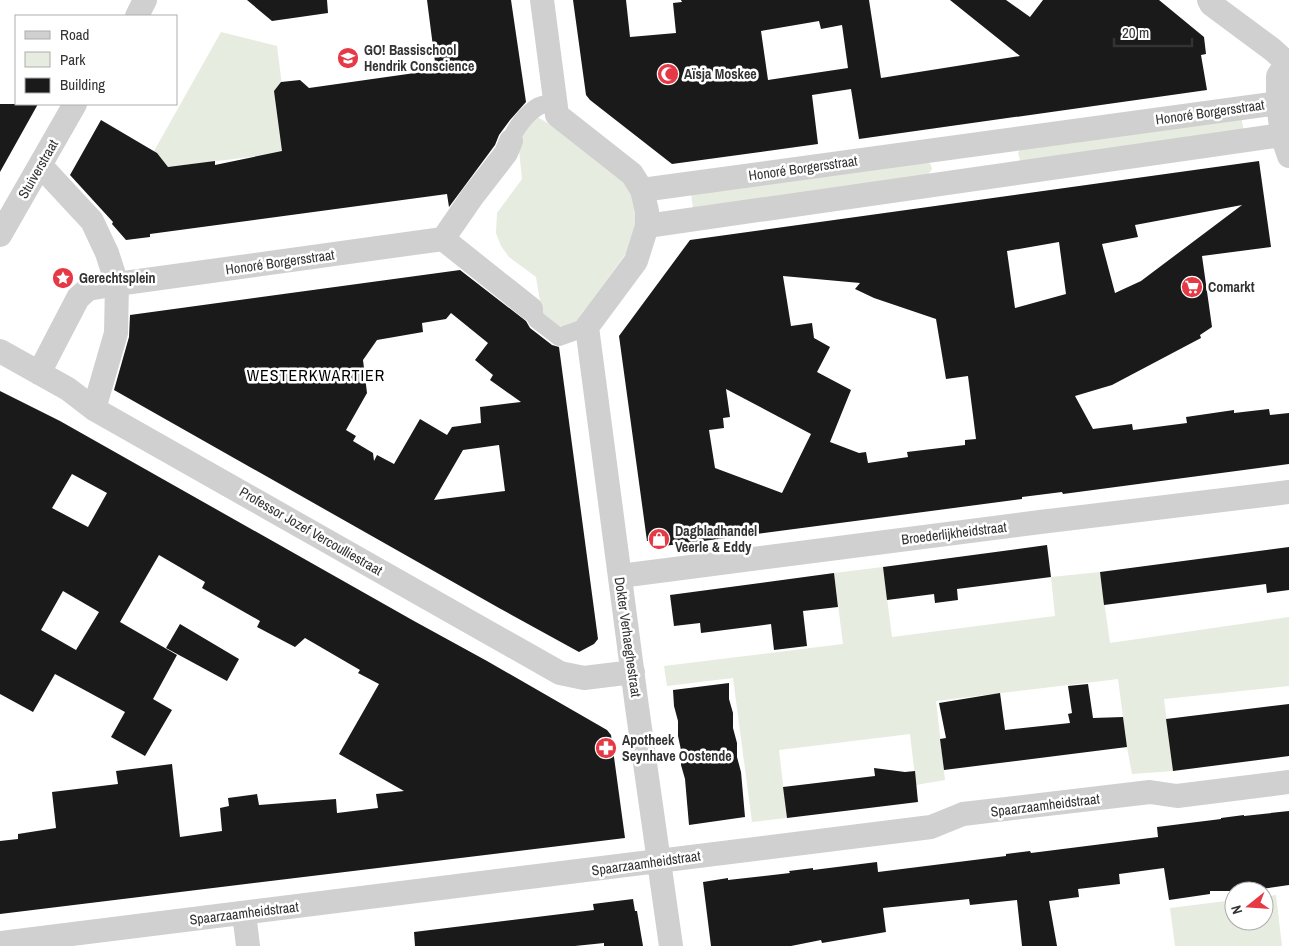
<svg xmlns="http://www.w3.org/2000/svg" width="1289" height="946" font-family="'Archivo Narrow',sans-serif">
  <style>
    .green { fill: #e6ecdf }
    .building { fill: #1a1a1a; fill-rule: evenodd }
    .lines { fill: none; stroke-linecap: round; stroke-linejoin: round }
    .pedestrian { stroke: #d0d0d0; stroke-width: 18 }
    .minor { stroke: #d0d0d0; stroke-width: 24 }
    .labels { text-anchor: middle; stroke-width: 5; stroke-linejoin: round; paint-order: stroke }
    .poi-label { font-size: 14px; font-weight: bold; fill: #333; stroke: #fff; text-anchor: start }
    .street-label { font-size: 14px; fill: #333; stroke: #fff }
    .quarter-label { font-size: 16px; letter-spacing: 1px; fill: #000; stroke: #fff }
  </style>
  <rect width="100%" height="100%" fill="#fff"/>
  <path class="green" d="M221,32L277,46L290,148L282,153L168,167L154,151Z
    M536,116L557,129L629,185L637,214L636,232L630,248L573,326L562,327L543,319L536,277L509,257L501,246L496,233L497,213L522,179L518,141Z
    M1241,116L1244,132L1024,162L1020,160L1018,153L1020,149Z
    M927,161L931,165L932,169L928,175L693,208L691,193Z
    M883,567L892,637L1055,616L1051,577L1100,572L1110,643L1289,617V686L1164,699L1173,771L1132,774L1127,747L1118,679L936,701L945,780L916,785L910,734L779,750L787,818L752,822L733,678L667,686L664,666L843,644L834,573Z
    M1276,895L1282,946H1175L1170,908L1234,900V921H1264V897Z"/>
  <path class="building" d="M247,0H327L328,13L272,21Z
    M427,0H511L526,102L510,120L499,135L495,145L449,207L447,194L150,234V237L126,240L112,224L113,222L70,175L101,120L157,153L168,167L215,161V165L282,151L274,91L281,82L300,80L309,88L436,70Z
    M573,0H626L630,37L676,33L673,3L682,2L681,0H869L881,78L1020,56L950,0H1006L1030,17L1043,0H1159L1204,37L1206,54L1201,55L1207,90L859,139L851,89L812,95L818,144L672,164L590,100L586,95ZM819,21L821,29L842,25L848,68L768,80L761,31Z
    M0,104H38L0,172Z
    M1259,161L1271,247L1202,256L1212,327L1200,335L1201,338L1112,385L1075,396L1093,429L1132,424L1133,430L1187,423L1186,417L1234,410V413L1269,409L1270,415L1289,413V464L1063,494L1062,492L1022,497V499L688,543L655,547L653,541H647L619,336L690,240ZM1242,205L1141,281L1115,293L1102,244L1138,237L1135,225ZM1059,242L1066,294L1015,308L1007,251ZM783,276L860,283L855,289L874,298L936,319L946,379L968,376L976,439L965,440V445L907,452L908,457L868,463L866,452L859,453L830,442L851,390L817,372L830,347L814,338L812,323L791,326ZM726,389L811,434L782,493L715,468L709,430L724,428L723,418L730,417Z
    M460,270L526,321L530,328L552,345L559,347L598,639L594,644L579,652L499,608L114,390L129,337L130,315ZM451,313L488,343L475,360L493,375L490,380L521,402L480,407L481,423L452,427L447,435L420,419L394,464L377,455L374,461L373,453L353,441L356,436L346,430L367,393L363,360L377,340L423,332L422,323L446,319ZM499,445L505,491L434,500L463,450Z
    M0,391L60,421L414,621L487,661L607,730L611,735L625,838L0,914V841L18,839V834L56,828L52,792L118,784L116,771L172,764L180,837L222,831L220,808L229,806L228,798L257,794L259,805L336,799L337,813L378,808L376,794L404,791L339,754L379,684L358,673L360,670L305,638L295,647L257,627L260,621L202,588L205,582L159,555L120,622L177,655L153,699L172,710L145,756L111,737L125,712L55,674L33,712L0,694ZM72,474L107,493L88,527L52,508ZM63,591L99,612L76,650L41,630Z
    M1047,545L1051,577L957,589L958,600L935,603L934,594L887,600L883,567Z
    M1289,547V590L1267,593L1266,584L1104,605L1100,572Z
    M834,573L838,607L803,611L807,646L774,650L771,624L701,633L700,623L674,626L670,595Z
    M180,624L239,659L227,681L166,648Z
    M729,683V699L733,713V728L737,743V757L741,772L745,817L689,825L685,779L681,765V750L678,736V721L674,706L673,690Z
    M1088,684L1093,718L1123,717L1127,747L944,770L940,739L946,738L939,703L1000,693L1005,730L1070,723L1068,714L1072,713L1068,686Z
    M1289,704V756L1173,771L1166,719Z
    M874,768L905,772L915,771L918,802L787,818L783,787L875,776Z
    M1289,811V885L1248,891H1210V894L1169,900L1164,868L1119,874L1120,884L1078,889L1079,897L1049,901L1057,946H1022L1017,900L970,905L969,899L883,908L886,932L822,943L821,940L791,946H711L703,882L728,878V880L790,873L789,871L813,868V870L877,862L878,872L1006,856V854L1030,851L1031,853L1158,837L1157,827L1221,819V818L1244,815V816Z
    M633,899L635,911H637L643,946H604V943L575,946H415L414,932L594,910L593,904Z"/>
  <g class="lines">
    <path class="pedestrian" d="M511,141C514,129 528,112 539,106C544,104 551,103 556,102
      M531,309L537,320L559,337L587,327"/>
    <path class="minor" d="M542,0L557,115L632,174L642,190L647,211V226L636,261L587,327L637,707L671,946
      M1209,0L1211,4L1273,50L1286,62
      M137,16L145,0
      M1289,60L1278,76V103L1282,135L1289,156
      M40,165L92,221L107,253L117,284L116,333L94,409
      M642,190L1278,103
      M647,226L1282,135
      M0,235L75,104
      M443,239L472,197L506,153L511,141
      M443,239L531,309
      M0,351L68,389L94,409L560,673L584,678L633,672
      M39,373L78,298L88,289L117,284L443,239
      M620,576L1040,522L1289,492
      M244,913L248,946
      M0,943L931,827L963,814L1150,792L1177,796L1289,782"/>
  </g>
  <defs>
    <g id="school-disc" transform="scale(1.125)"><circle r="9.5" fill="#e63946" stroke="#fff"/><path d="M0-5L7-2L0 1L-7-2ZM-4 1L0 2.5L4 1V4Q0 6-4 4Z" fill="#fff"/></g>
    <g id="mosque-disc" transform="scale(1.125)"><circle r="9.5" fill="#e63946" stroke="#fff"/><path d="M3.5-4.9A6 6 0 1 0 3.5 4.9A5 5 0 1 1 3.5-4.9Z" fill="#fff"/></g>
    <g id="sight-disc" transform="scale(1.125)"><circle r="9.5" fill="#e63946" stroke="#fff"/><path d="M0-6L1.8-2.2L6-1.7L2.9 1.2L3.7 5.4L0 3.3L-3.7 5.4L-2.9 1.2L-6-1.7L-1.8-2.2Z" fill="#fff"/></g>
    <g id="supermarket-disc" transform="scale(1.125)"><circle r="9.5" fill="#e63946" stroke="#fff"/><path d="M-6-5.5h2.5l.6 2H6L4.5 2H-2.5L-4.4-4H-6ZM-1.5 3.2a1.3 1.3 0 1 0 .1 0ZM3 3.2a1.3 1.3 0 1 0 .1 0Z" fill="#fff"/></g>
    <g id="shop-disc" transform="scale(1.125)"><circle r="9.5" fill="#e63946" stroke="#fff"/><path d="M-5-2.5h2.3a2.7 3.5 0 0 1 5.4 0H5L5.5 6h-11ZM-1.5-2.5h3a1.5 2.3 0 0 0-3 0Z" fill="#fff"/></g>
    <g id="pharmacy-disc" transform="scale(1.125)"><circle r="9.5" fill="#e63946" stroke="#fff"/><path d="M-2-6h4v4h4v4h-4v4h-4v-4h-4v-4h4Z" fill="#fff"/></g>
  </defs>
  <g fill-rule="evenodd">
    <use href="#school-disc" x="348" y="58"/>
    <use href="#mosque-disc" x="668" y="74"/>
    <use href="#sight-disc" x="63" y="278"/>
    <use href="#supermarket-disc" x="1192" y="287"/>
    <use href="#shop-disc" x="659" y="539"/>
    <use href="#pharmacy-disc" x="606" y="748"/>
  </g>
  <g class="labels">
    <g class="poi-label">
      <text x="364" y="55">GO! Bassischool<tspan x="364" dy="16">Hendrik Conscience</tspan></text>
      <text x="684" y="79">Aïsja Moskee</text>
      <text x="79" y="283">Gerechtsplein</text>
      <text x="1208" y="292">Comarkt</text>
      <text x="675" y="536">Dagbladhandel<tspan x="675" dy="16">Veerle &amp; Eddy</tspan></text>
      <text x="622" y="745">Apotheek<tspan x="622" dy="16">Seynhave Oostende</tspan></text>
    </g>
    <g class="street-label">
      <text transform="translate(1210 112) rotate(-8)" y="5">Honoré Borgersstraat</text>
      <text transform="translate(803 168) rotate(-8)" y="5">Honoré Borgersstraat</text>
      <text transform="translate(38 169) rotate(-60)" y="5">Stuiverstraat</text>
      <text transform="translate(280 262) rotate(-8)" y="5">Honoré Borgersstraat</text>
      <text transform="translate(311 531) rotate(30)" y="5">Professor Jozef Vercoulliestraat</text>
      <text transform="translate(954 533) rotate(-7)" y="5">Broederlijkheidstraat</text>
      <text transform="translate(628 637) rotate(82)" y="5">Dokter Verhaeghestraat</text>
      <text transform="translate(1045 805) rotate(-7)" y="5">Spaarzaamheidstraat</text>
      <text transform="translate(646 863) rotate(-8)" y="5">Spaarzaamheidstraat</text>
      <text transform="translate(244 913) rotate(-7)" y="5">Spaarzaamheidstraat</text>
    </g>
    <g class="quarter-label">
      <text x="316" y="381">WESTERKWARTIER</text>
    </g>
  </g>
  <rect x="15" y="15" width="162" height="90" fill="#ffffff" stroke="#adadad"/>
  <rect x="25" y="31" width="25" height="8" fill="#d0d0d0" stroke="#adadad"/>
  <text x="60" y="40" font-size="15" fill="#333333">Road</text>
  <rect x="25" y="52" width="25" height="15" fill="#e6ecdf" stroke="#adadad"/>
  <text x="60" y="65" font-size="15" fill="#333333">Park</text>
  <rect x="25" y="78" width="25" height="15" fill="#1a1a1a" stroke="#adadad"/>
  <text x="60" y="90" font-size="15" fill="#333333">Building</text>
  <g transform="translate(1249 906) rotate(253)"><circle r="24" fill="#ffffff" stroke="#adadad"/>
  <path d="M0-4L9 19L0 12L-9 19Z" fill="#e63946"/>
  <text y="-8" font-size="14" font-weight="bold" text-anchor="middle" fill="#333333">N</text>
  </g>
  <path d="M1114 38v8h78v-8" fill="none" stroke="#333333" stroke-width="2.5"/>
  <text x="1122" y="38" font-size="15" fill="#333333" stroke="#ffffff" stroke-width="4" paint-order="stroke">20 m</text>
</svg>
